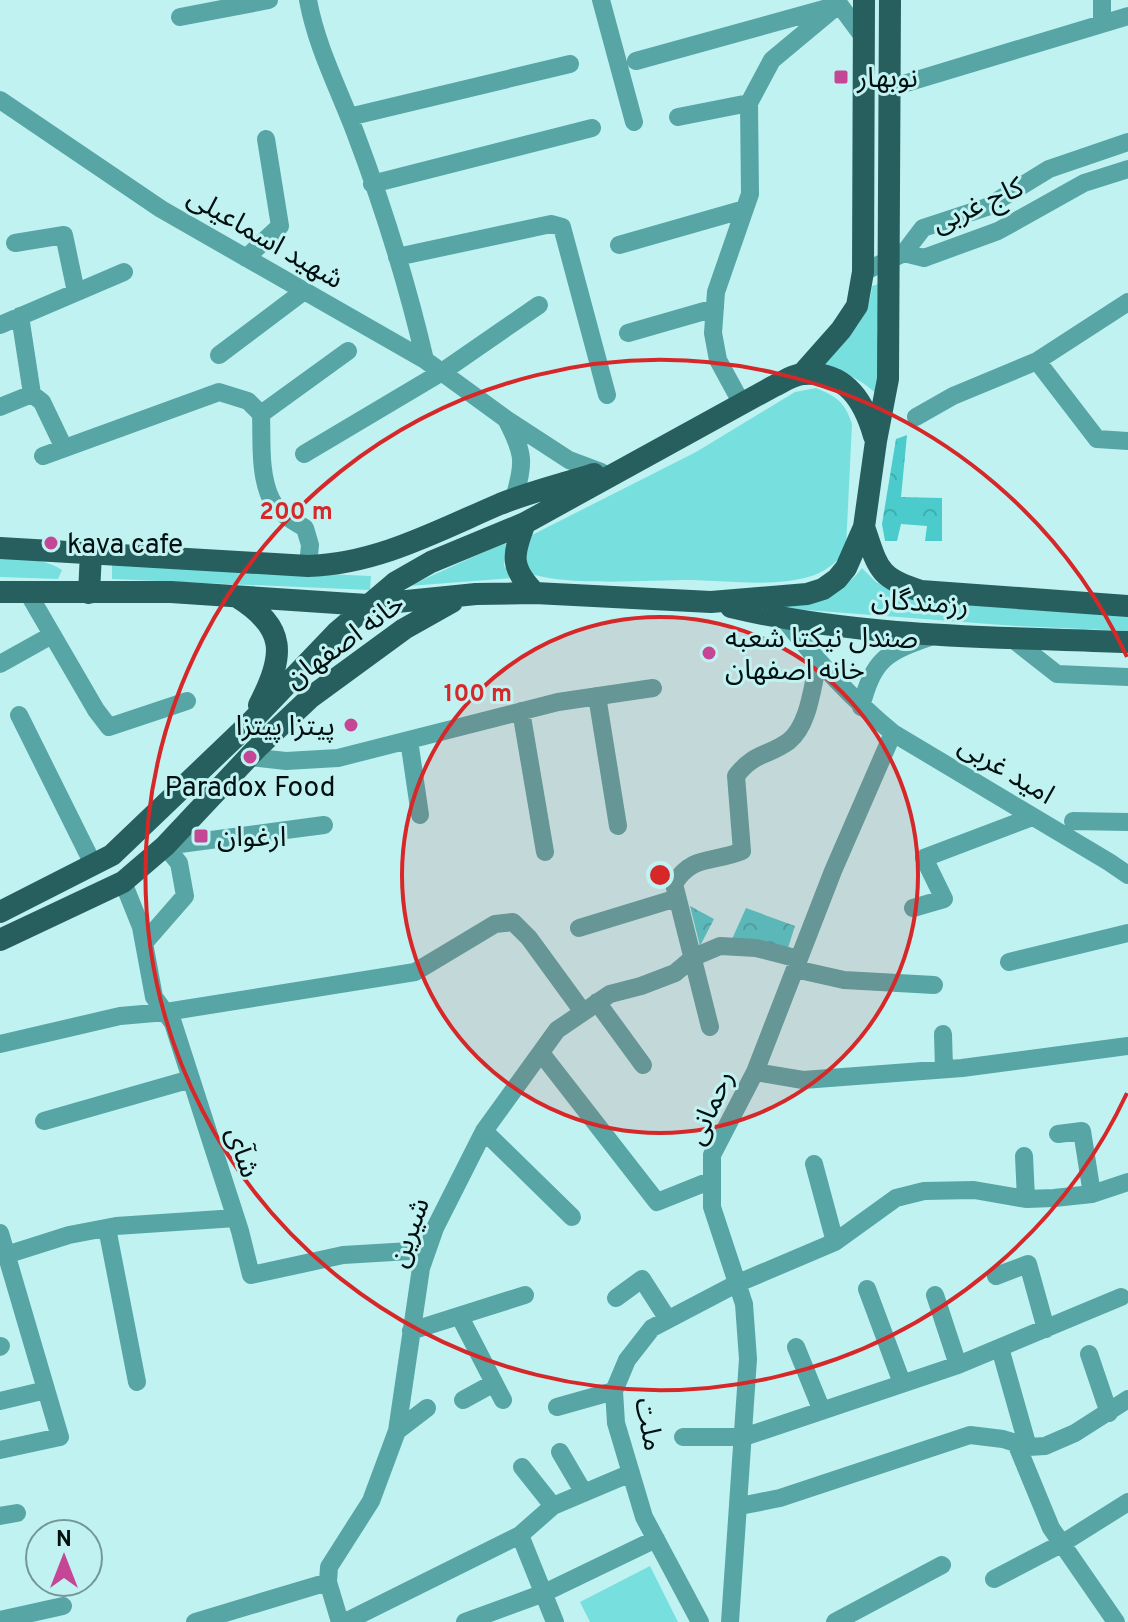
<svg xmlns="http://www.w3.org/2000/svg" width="1128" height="1622" font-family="Overpass,'Noto Sans Arabic',sans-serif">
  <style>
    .green { fill: #78dfdf }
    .forest { fill: url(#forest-crowns) }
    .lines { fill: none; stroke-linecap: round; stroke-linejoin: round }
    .minor { stroke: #57a5a5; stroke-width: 18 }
    .major { stroke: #275f5f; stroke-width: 22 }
    .ring { fill: none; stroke: #d62828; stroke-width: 4 }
    .poi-dot { fill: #c44694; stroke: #c1f2f2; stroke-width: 3 }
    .labels { text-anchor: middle; stroke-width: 6; stroke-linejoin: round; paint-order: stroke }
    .poi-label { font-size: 28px; fill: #000f0f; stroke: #c1f2f2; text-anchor: start }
    .street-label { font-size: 28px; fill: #000f0f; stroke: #c1f2f2 }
    .centre { fill: #d62828; stroke: #c1f2f2; stroke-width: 4 }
    .ring-label { font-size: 24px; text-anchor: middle; font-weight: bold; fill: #d62828; stroke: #c1f2f2; stroke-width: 6; stroke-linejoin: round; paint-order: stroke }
  </style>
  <defs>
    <pattern id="forest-crowns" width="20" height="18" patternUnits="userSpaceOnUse" patternTransform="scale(2)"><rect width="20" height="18" fill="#4bcbcc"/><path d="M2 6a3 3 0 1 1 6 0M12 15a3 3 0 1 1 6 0" fill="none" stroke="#40adae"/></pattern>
  </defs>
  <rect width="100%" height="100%" fill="#c1f2f2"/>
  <path class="green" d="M881,283L877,330L880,364L878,395C858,377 840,369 814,367C841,344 869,324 872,286Z
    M816,388C836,396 845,402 852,424L846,548C839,562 824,573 808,577C772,587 729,581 692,580C649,580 563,587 526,572L523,559L532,535L696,452L795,392Z
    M506,542L504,566L514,578L409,586Z
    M0,558C21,559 44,558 62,570L58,579L0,577Z
    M112,565L371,576L370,590L112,579Z
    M862,568L876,582L900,594L1128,616V631L1015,626L767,607C801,599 841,598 862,568Z
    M650,1566L678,1622H590L580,1602Z"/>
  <path class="forest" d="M907,435L901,497L942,498V541H925L927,526L901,524L897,541H885L882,524L896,439Z
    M690,906L714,919L700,946Z
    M746,908L795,926L788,948L732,939Z"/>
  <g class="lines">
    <path class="minor" d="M308,0C317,48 338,87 355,132C383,206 407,283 425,360
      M601,0L634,122
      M836,0L864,38
      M180,17L269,0
      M1102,24V0
      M636,61L831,7
      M890,88L1128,16
      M0,100L161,209L425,360L506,419L569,460L601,472
      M349,117L570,64
      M678,117L749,103
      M372,184L592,128
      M15,243L64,235L76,292
      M619,245L745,209
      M904,253L924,258L998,231L1084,183L1128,169
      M397,257L551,224L562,227L607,395
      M246,258L280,226L266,139
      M863,272L904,253L923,228L987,207L1049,169L1128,142
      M20,316L32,394
      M0,325L124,272
      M628,333L715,308
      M219,355L304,291
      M1037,361L1097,439L1128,441
      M742,404L718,360L713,333L716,292L750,194L749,103L772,60L838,5
      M0,407L32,394L42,402L64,448
      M261,414L348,351
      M916,417L953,396L1037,361L1128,302
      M507,421C525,456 524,461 514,499
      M304,454L442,372L539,305
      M43,456L219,392L248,401L261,414C262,440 259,474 271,499C277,512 293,521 305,528L310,545L308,566
      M28,593L96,710L109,727L187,701
      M785,620C818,663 852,699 893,733L1109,862L1128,875
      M1010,637L1057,674L1128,677
      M0,664L52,635
      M597,696L618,826
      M861,707C874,658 886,652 933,636
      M521,711L545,852
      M19,715L94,866
      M409,740L420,815
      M249,757L286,761L338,758L558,702L653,688
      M1073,821L1128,822
      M165,846L324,825
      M123,882L141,927L154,997L173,1023L240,1231L251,1275L343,1255L427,1250
      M913,908L944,899L924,858L1032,817
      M579,928L677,898
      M144,943L185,896L179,863L165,846
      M1009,962L1128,933
      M795,969L844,980L934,985
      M597,1002L643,1065
      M710,1027L674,884C692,854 714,863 742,851L736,776C754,752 769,756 789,741C809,725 812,687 818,663
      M943,1034L944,1069
      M0,1044L120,1016L166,1012L415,972L495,924L513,922L529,938L583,1012
      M541,1053L657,1202L712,1180
      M755,1072L803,1080L962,1068L1128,1046
      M44,1121L191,1079
      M484,1131L572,1217
      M1058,1134L1082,1131L1092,1194
      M1024,1156L1026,1199
      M814,1164L835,1242
      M107,1228L137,1382
      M0,1233L60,1437L0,1450
      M6,1255L69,1235L116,1226L236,1218
      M996,1276L1028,1264L1046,1329
      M867,1289L902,1383
      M935,1295L958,1365
      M616,1298L642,1279L667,1318
      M460,1317L503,1400
      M411,1331L525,1295
      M0,1347L1,1346
      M796,1347L822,1411
      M1000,1348L1028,1447
      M1089,1354L1109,1413
      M463,1400L494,1383
      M0,1401L46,1390
      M557,1407L614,1391
      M397,1431L427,1408
      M683,1437H744L958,1365L1121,1297
      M1016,1443L1051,1528L1116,1622
      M560,1452L584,1493
      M522,1467L553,1506
      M740,1506L780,1498L970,1435L1003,1439L1028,1447L1045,1446L1075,1433L1128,1399
      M0,1516L17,1513
      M994,1579L1063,1543L1128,1502
      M0,1620L63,1606
      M195,1622L328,1582
      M340,1622L328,1582L329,1567L371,1501L397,1431L421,1268L435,1228L484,1131L557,1030L610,994L641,986L675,973L694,957L720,946L756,948L799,959
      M345,1622L520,1535
      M465,1622L544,1593L656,1539
      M555,1622L520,1535L553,1506L631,1473
      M700,1622L644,1517L616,1423L614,1391L627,1360L652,1328L736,1284L835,1242L896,1198L924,1191L974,1190L1026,1199L1054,1198L1092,1194L1128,1182
      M730,1622L748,1359L744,1304L712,1207V1155L755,1072L833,871L893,733
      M835,1622L942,1565"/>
    <path class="major" d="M802,374L841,330L857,306L863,272L864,0
      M525,523C512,555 510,568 535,593
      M864,527C878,567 877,578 921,591L1128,606
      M0,548L308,566C377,564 437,531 500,504C530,492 563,484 594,474
      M0,592H171L367,605L476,594L535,593L711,602L807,594L823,589L837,579L846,568L864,527L876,441L888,379L890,0
      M89,593L91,553
      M237,597C287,628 285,655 259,705
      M731,607C860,638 996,637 1128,642
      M0,912L112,855L248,725L336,633L396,582L431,562L525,523L774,386C783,382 794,374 804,374C846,371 864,401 874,436
      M0,940L123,882L165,846L258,747L311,697L404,629L452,602"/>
  </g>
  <circle cx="660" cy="875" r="258" fill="#d62828" fill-opacity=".12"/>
  <g class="ring">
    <circle cx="660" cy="875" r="258"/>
    <path d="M1127 1093A515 515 0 1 1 1127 657"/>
  </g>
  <g class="poi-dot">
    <rect x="833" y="69" width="16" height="16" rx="4"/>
    <circle cx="51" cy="543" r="8"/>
    <circle cx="709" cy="653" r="8"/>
    <circle cx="351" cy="725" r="8"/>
    <circle cx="250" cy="757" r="8"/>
    <rect x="193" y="828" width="16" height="16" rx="4"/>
  </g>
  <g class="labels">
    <g class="poi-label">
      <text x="857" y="87">نوبهار</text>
      <text x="67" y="553">kava cafe</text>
      <text x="725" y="647">صندل نیکتا شعبه<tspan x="725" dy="32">خانه اصفهان</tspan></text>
      <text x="335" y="735" text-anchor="end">پیتزا پیتزا</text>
      <text x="250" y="796" text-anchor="middle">Paradox Food</text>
      <text x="217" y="846">ارغوان</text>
    </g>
    <g class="street-label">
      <text transform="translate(977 204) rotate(-24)" y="10">کاج غربی</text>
      <text transform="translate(266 237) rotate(30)" y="10">شهید اسماعیلی</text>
      <text transform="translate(920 601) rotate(4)" y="10">رزمندگان</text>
      <text transform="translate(344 640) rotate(-36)" y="10">خانه اصفهان</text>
      <text transform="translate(1007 769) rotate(31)" y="10">امید غربی</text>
      <text transform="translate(709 1107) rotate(-66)" y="10">رحمانی</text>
      <text transform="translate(244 1152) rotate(72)" y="10">شآی</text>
      <text transform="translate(408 1232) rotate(-70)" y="10">شیرین</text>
      <text transform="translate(650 1424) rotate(79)" y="10">ملت</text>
    </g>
  </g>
  <circle cx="660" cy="875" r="12" class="centre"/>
  <g class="ring-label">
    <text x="296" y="519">200 m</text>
    <text x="478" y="701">100 m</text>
  </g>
  <g transform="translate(64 1558)"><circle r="38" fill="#c1f2f2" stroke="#749797" stroke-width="2"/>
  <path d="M0-6L14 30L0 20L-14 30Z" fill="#c44694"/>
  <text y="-12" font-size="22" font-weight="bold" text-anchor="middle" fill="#000f0f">N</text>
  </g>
</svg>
